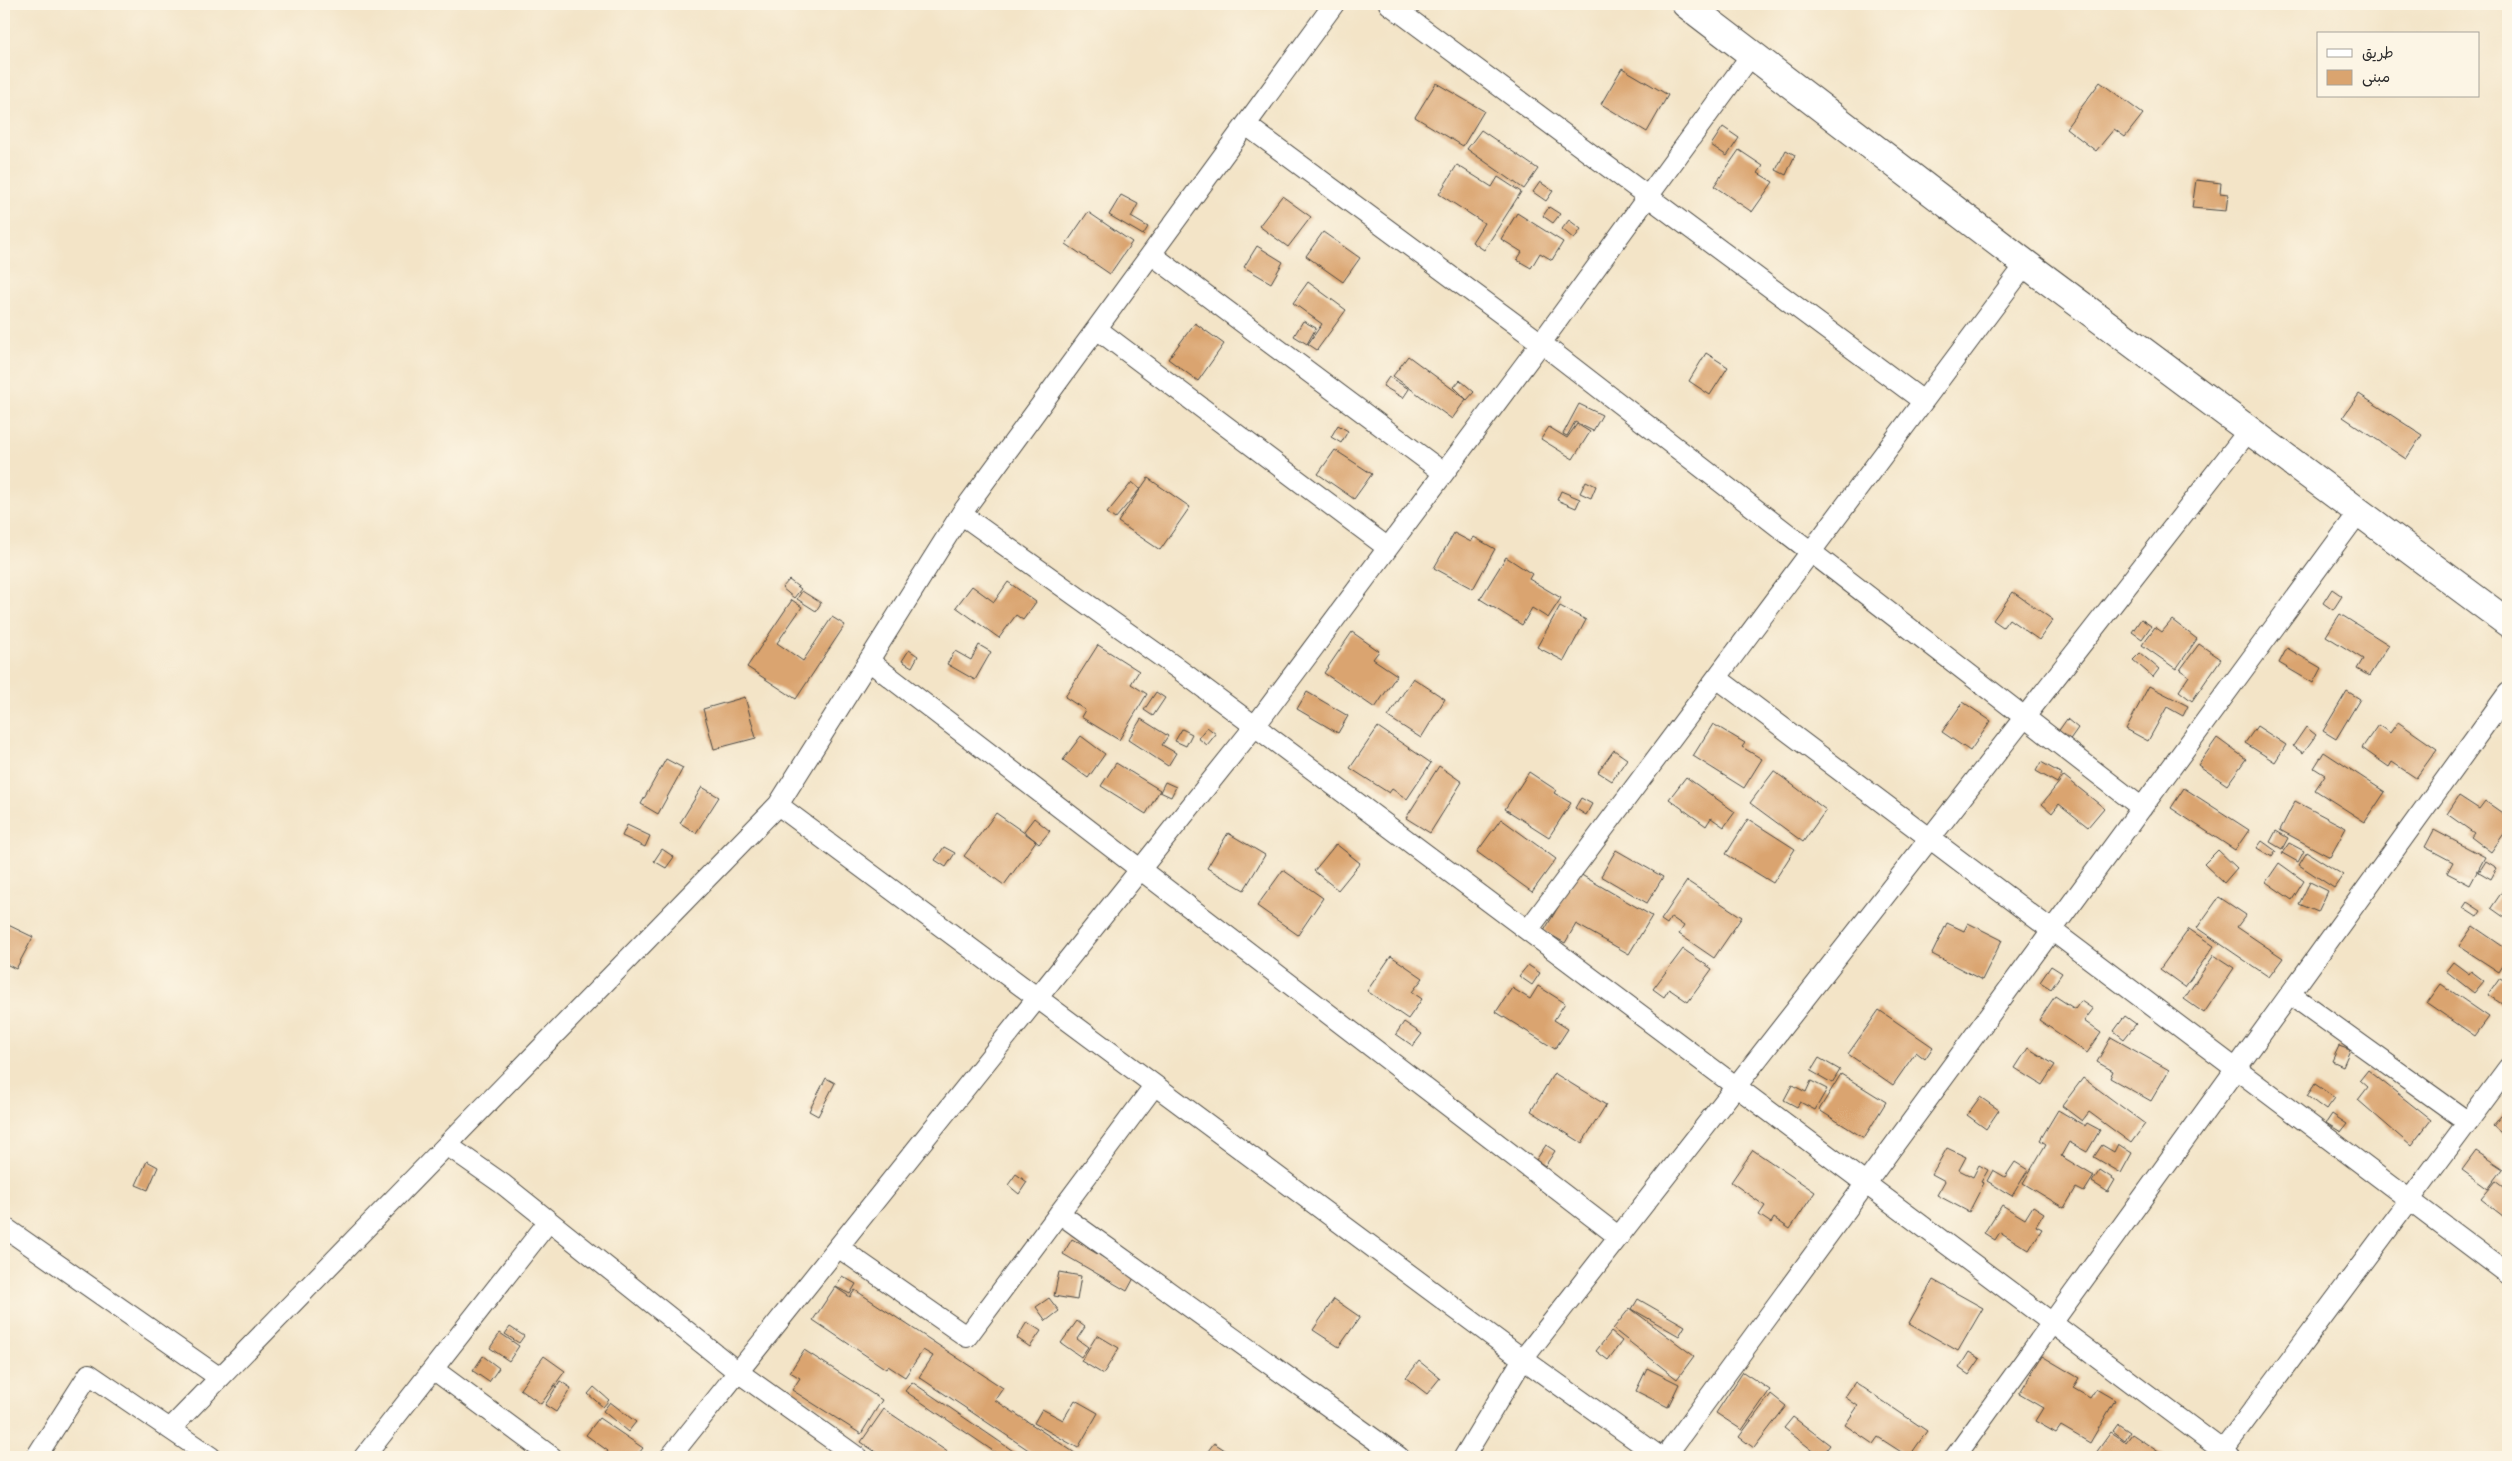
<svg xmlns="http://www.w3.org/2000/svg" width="2512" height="1461" font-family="Kalam,'Playpen Sans Arabic',sans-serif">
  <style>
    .building { fill: #daa46f }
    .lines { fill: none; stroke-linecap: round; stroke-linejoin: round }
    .minor-casing { stroke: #494742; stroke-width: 22 }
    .secondary-casing { stroke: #494742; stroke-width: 30 }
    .minor { stroke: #fff; stroke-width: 20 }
    .secondary { stroke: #fff; stroke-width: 28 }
  </style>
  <rect width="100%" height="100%" fill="#fcf5e5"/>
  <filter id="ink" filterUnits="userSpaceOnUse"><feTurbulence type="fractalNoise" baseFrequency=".02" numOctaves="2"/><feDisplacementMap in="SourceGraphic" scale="10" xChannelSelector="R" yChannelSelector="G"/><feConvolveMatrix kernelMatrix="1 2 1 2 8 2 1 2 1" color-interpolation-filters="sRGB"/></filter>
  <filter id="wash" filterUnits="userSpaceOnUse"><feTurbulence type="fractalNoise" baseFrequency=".0096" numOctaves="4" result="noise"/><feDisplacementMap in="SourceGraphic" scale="20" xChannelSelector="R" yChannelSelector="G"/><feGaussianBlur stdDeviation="1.12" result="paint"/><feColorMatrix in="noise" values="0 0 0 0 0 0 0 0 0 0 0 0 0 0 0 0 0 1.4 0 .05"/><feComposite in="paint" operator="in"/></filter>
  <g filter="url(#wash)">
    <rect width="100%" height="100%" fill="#f3e4c7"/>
    <g id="blocks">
      <path class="building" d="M1622,68L1668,95L1647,132L1601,104Z
        M2100,82L2143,114L2125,137L2114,129L2096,151L2066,128Z
        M1436,83L1484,111L1463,146L1415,117Z
        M1723,127L1739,138L1727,156L1711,145Z
        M1481,130L1538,169L1524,189L1467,149Z
        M1739,150L1763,166L1758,173L1773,182L1752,212L1714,186Z
        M1786,150L1795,155L1786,175L1776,170Z
        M1457,165L1492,187L1498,177L1521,192L1484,250L1472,242L1484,223L1439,194Z
        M2196,180L2221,183L2220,193L2228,194L2226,211L2192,208Z
        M1540,182L1553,191L1546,201L1533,192Z
        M1121,195L1138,204L1131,217L1148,227L1143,235L1109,215Z
        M1282,196L1311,217L1288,247L1259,226Z
        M1549,207L1560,214L1553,223L1543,216Z
        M1088,212L1132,242L1110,274L1066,244Z
        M1517,213L1563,242L1552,260L1540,253L1531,268L1517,260L1522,252L1501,239Z
        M1569,220L1581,229L1574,239L1562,229Z
        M1323,232L1360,258L1343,282L1306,256Z
        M1257,246L1283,262L1271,283L1244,267Z
        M1308,282L1346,310L1317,350L1308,344L1322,324L1293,303Z
        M1303,321L1316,328L1307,344L1294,336Z
        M1195,323L1224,344L1198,381L1168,359Z
        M1706,353L1728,367L1710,395L1689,381Z
        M1408,356L1466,399L1452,419L1393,376Z
        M1389,377L1409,389L1403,398L1383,386Z
        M1460,380L1474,392L1467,400L1454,387Z
        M2359,394L2422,435L2406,459L2343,417Z
        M1579,404L1602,415L1593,431L1575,422L1567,436L1563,434Z
        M1577,424L1590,432L1573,459L1541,439L1549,427L1567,438Z
        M1338,425L1348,431L1341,443L1331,437Z
        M1335,450L1372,474L1354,499L1318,474Z
        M1148,478L1190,507L1160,550L1118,522Z
        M1586,481L1596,486L1591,498L1580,493Z
        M1132,482L1140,489L1115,519L1107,513Z
        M1561,491L1580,499L1576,508L1557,500Z
        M1454,533L1471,542L1474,537L1495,549L1473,589L1434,568Z
        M1506,557L1532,574L1529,579L1561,598L1548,618L1532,608L1522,625L1480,599Z
        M789,580L801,589L794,598L782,588Z
        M1008,582L1036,602L1023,620L1016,615L999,638L956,607L972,586L994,602Z
        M2332,589L2342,596L2333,610L2323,603Z
        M802,591L821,603L816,611L797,599Z
        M2013,592L2053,620L2039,640L2009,619L2003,627L1993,620Z
        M792,600L802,607L777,643L803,661L832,617L845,625L796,699L747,667Z
        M1560,606L1586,620L1564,661L1537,647Z
        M2340,614L2389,645L2369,676L2357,669L2363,659L2326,636Z
        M2141,619L2151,626L2142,639L2132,632Z
        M2172,620L2197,639L2176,669L2142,645L2155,627L2162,632Z
        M1352,632L1379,651L1373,659L1397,675L1375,708L1324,673Z
        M2199,644L2221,659L2192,701L2179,691L2189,676L2180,670Z
        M979,645L991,652L975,680L947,664L955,651L971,660Z
        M1098,645L1139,671L1131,684L1147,694L1119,740L1081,717L1085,710L1065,697Z
        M2287,648L2321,668L2313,683L2279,663Z
        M909,650L918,656L912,667L902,661Z
        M2140,653L2159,669L2153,677L2133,660Z
        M1413,678L1445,699L1421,738L1388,717Z
        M2149,686L2188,706L2183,716L2167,707L2148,741L2126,729Z
        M2347,691L2360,699L2336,739L2323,731Z
        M1156,692L1165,698L1153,716L1144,710Z
        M1307,692L1348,716L1338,733L1297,709Z
        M745,697L756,738L714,749L703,709Z
        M1963,702L1991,721L1970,751L1942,732Z
        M1141,719L1168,736L1162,745L1176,753L1168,766L1128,740Z
        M2067,719L2078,728L2066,745L2055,736Z
        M2398,722L2437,749L2416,778L2392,762L2389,767L2362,748L2378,725L2390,733Z
        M1713,724L1745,743L1742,747L1762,759L1744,788L1693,756Z
        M2257,726L2286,745L2275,762L2245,743Z
        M1207,727L1216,734L1207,745L1198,738Z
        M1378,727L1431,763L1407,799L1392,789L1389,793L1350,768Z
        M2306,727L2316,735L2303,753L2293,746Z
        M1182,729L1192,734L1186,746L1175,741Z
        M1081,736L1105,754L1088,778L1063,760Z
        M2217,738L2246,759L2227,785L2198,765Z
        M1614,750L1627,759L1612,781L1598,772Z
        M2324,752L2385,792L2365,822L2315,790L2325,775L2314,768Z
        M666,759L683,768L658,814L641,804Z
        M2041,762L2062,774L2057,783L2036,771Z
        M1116,763L1160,790L1146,814L1101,786Z
        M1439,766L1462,782L1430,833L1406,818Z
        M1774,771L1826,810L1803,842L1750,803Z
        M1529,772L1556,790L1554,793L1571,803L1549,837L1505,809Z
        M2064,776L2104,808L2088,827L2059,804L2052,813L2042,804Z
        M1686,777L1735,812L1724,827L1711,818L1706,826L1669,799Z
        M1165,782L1176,787L1171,797L1160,792Z
        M702,787L719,797L696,833L680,823Z
        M2184,788L2249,830L2235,850L2171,808Z
        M2459,796L2479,809L2485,801L2508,817V828L2491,852L2471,837L2474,833L2447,814Z
        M1581,798L1592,804L1586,815L1575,808Z
        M2295,801L2346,828L2330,857L2280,830Z
        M996,813L1036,841L1004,885L964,856Z
        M1034,818L1050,831L1039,844L1024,831Z
        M1501,819L1556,859L1532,892L1477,852Z
        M1748,819L1795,849L1773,883L1726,854Z
        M627,825L650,836L645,847L622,836Z
        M2434,830L2485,857L2470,885L2447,873L2453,862L2425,847Z
        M2276,831L2288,838L2282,849L2270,842Z
        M1228,833L1265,855L1244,890L1207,868Z
        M2262,841L2276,851L2272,857L2257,848Z
        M2289,843L2304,851L2298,862L2282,853Z
        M1336,844L1360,863L1338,890L1314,871Z
        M944,847L955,853L946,867L935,860Z
        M662,849L674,857L666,868L654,861Z
        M1616,850L1663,877L1647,903L1601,876Z
        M2218,850L2237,868L2224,883L2204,864Z
        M2307,852L2343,875L2334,888L2299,865Z
        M2486,861L2497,868L2491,879L2479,872Z
        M2279,863L2304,881L2292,900L2266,882Z
        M1283,870L1323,898L1298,935L1257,906Z
        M1578,873L1652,916L1629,954L1576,924L1565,943L1544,931Z
        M1687,881L1742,917L1714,958L1679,934L1684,926L1671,917L1667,924L1661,920Z
        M2310,882L2328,891L2318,912L2299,904Z
        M2508,883V920L2491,908Z
        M2219,897L2246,915L2237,927L2283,958L2269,977L2197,928Z
        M2467,902L2481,911L2477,917L2463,908Z
        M4,923L33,937L16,969L4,963Z
        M1947,923L1964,931L1968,923L2002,940L1982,980L1932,954Z
        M2473,926L2508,950V958L2499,972L2459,946Z
        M2189,929L2214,946L2185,987L2160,969Z
        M1683,949L1712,969L1688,1002L1669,989L1664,997L1653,989Z
        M2214,955L2234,968L2204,1013L2184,999Z
        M1391,956L1423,978L1412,992L1422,999L1408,1019L1367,991Z
        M2453,962L2469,974L2471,971L2484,981L2474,993L2446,971Z
        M1528,965L1540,973L1532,985L1519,976Z
        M2051,966L2062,973L2051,989L2040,982Z
        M2500,978L2508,983V1008L2488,995Z
        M2441,984L2489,1017L2475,1036L2427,1003Z
        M1538,986L1565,1003L1554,1020L1568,1029L1555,1049L1496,1012L1512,988L1530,999Z
        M2055,996L2075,1009L2081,1001L2093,1009L2084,1021L2101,1033L2087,1053L2039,1020Z
        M1879,1010L1933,1047L1925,1059L1916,1052L1893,1085L1848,1054Z
        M2125,1016L2136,1024L2124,1039L2114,1031Z
        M1404,1022L1422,1034L1413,1046L1396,1034Z
        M2111,1037L2169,1070L2151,1101L2110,1078L2113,1071L2097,1062Z
        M2339,1046L2350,1050L2343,1066L2332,1061Z
        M2028,1048L2055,1065L2042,1085L2015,1068Z
        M1819,1058L1840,1070L1832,1083L1811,1071Z
        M2368,1070L2431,1120L2411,1146L2358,1100L2368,1087L2360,1080Z
        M1554,1073L1606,1105L1582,1143L1531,1111Z
        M1841,1074L1886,1102L1864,1138L1819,1110Z
        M826,1078L835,1083L818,1116L809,1111Z
        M2083,1078L2145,1124L2131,1143L2089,1112L2082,1121L2062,1106Z
        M1811,1081L1827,1089L1815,1110L1800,1102L1797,1107L1784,1100L1792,1085L1806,1092Z
        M2315,1084L2335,1098L2326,1110L2307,1096Z
        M1980,1097L1999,1110L1986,1129L1967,1115Z
        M2508,1107V1139L2493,1126Z
        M2058,1110L2085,1126L2087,1123L2100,1130L2087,1152L2069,1142L2061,1156L2094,1176L2084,1192L2076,1188L2064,1208L2023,1183L2046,1144L2040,1140Z
        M2332,1114L2347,1124L2341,1132L2326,1123Z
        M2118,1144L2132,1153L2121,1173L2094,1157L2102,1145L2114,1152Z
        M1546,1145L1555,1151L1545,1166L1536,1160Z
        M1947,1148L1966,1157L1959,1170L1973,1177L1979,1165L1988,1170L1981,1182L1984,1183L1969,1212L1937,1195L1945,1181L1932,1174Z
        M1753,1150L1815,1192L1790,1229L1774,1218L1771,1223L1759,1215L1765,1206L1731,1182Z
        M2476,1151L2503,1169L2488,1189L2462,1170Z
        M147,1161L158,1167L148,1190L136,1185Z
        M2015,1162L2028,1170L2012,1196L1987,1181L1993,1170L2005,1177Z
        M2100,1170L2115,1180L2108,1192L2092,1182Z
        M1016,1174L1027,1182L1019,1194L1008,1185Z
        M2496,1181L2508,1190V1220L2481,1199Z
        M2002,1205L2025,1219L2033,1206L2044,1213L2036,1226L2042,1229L2029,1250L2000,1232L1995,1240L1984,1233Z
        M1072,1239L1135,1276L1127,1291L1063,1254Z
        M1059,1272L1081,1276L1077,1300L1054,1296Z
        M842,1276L856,1284L850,1294L836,1287Z
        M1933,1280L1983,1308L1958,1351L1909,1323Z
        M835,1287L850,1297L855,1290L1003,1388L995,1400L1081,1457H1039L919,1377L933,1356L923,1350L905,1377L888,1366L886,1369L813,1320Z
        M1049,1298L1059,1311L1046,1321L1036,1307Z
        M1334,1299L1360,1317L1339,1347L1313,1330Z
        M1638,1299L1685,1326L1679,1336L1632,1309Z
        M1630,1308L1694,1356L1677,1379L1613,1329Z
        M1077,1321L1085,1327L1077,1339L1088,1347L1081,1357L1061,1343Z
        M1027,1322L1041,1331L1030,1347L1017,1338Z
        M510,1327L524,1336L519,1343L505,1334Z
        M1611,1332L1622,1341L1608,1360L1596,1351Z
        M500,1333L519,1346L509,1361L490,1348Z
        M1097,1335L1119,1348L1103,1374L1081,1361Z
        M804,1350L882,1400L861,1434L792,1390L800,1378L790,1372Z
        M1969,1352L1980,1359L1969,1375L1959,1368Z
        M483,1356L499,1368L489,1382L473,1371Z
        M544,1356L565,1371L541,1404L520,1389Z
        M2042,1356L2079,1378L2073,1388L2090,1398L2096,1389L2115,1400L2090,1443L2061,1426L2056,1433L2035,1421L2043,1408L2019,1394Z
        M1419,1361L1440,1378L1427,1394L1406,1378Z
        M1647,1368L1679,1384L1668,1407L1636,1391Z
        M1743,1372L1770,1390L1742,1430L1716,1413Z
        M560,1381L571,1388L556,1412L545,1405Z
        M912,1382L1022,1457H1002L905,1391Z
        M1855,1382L1927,1431L1909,1457L1878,1437L1873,1444L1845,1425L1858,1406L1845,1397Z
        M594,1387L609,1400L603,1407L588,1394Z
        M1771,1394L1786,1406L1754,1448L1739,1437Z
        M1075,1400L1098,1413L1078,1448L1034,1423L1042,1409L1063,1420Z
        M610,1402L636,1422L628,1432L603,1411Z
        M884,1409L955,1457H883L861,1442Z
        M1793,1417L1830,1445L1821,1457L1784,1428Z
        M599,1418L643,1448L636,1457H611L606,1454L608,1451L586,1435Z
        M2118,1424L2130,1432L2125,1440L2113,1431Z
        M2111,1432L2126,1442L2132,1434L2166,1457H2093Z
        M1214,1443L1228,1452L1225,1457H1219L1208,1451Z"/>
    </g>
  </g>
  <g filter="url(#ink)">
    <use href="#blocks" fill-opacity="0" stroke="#494742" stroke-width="1"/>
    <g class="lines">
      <g class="minor-casing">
        <path id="minor" d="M1389,4L1923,401
          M1246,125L1541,343L2142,808
          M1151,254L1444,473
          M1097,329L1388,548
          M961,514L1177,668L2231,1457
          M869,661L1619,1237
          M1717,678L2508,1274
          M778,805L1523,1359L1660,1457
          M1528,930L2026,264
          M2290,994L2468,1122
          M447,1145L504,1185L738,1372L857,1457
          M1059,1213L1399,1457
          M4,1227L220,1378
          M838,1247L967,1337L1154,1086
          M433,1369L552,1457
          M170,1429L778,805L961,514L1334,4
          M36,1457L89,1374L211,1457
          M364,1457L549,1221
          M670,1457L1255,726L1541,343L1752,54
          M1464,1457L1523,1359L2249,430
          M1665,1457L2359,512
          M1955,1457L2508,693
          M2218,1457L2508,1068"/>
      </g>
      <g class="secondary-casing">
        <path id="secondary" d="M1686,4L2026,264L2508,623"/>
      </g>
      <use href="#minor" class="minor"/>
      <use href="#secondary" class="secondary"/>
    </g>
  </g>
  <rect width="2512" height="1461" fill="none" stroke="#fcf5e5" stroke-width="20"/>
  <rect x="2317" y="32" width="162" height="65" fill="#fcf5e5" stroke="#a8a49b"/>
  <rect x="2327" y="49" width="25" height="8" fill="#ffffff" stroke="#a8a49b"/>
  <text x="2362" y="58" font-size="15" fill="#2b2b2b">طريق</text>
  <rect x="2327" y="70" width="25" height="15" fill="#daa46f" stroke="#a8a49b"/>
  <text x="2362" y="82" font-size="15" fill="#2b2b2b">مبنى</text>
</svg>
